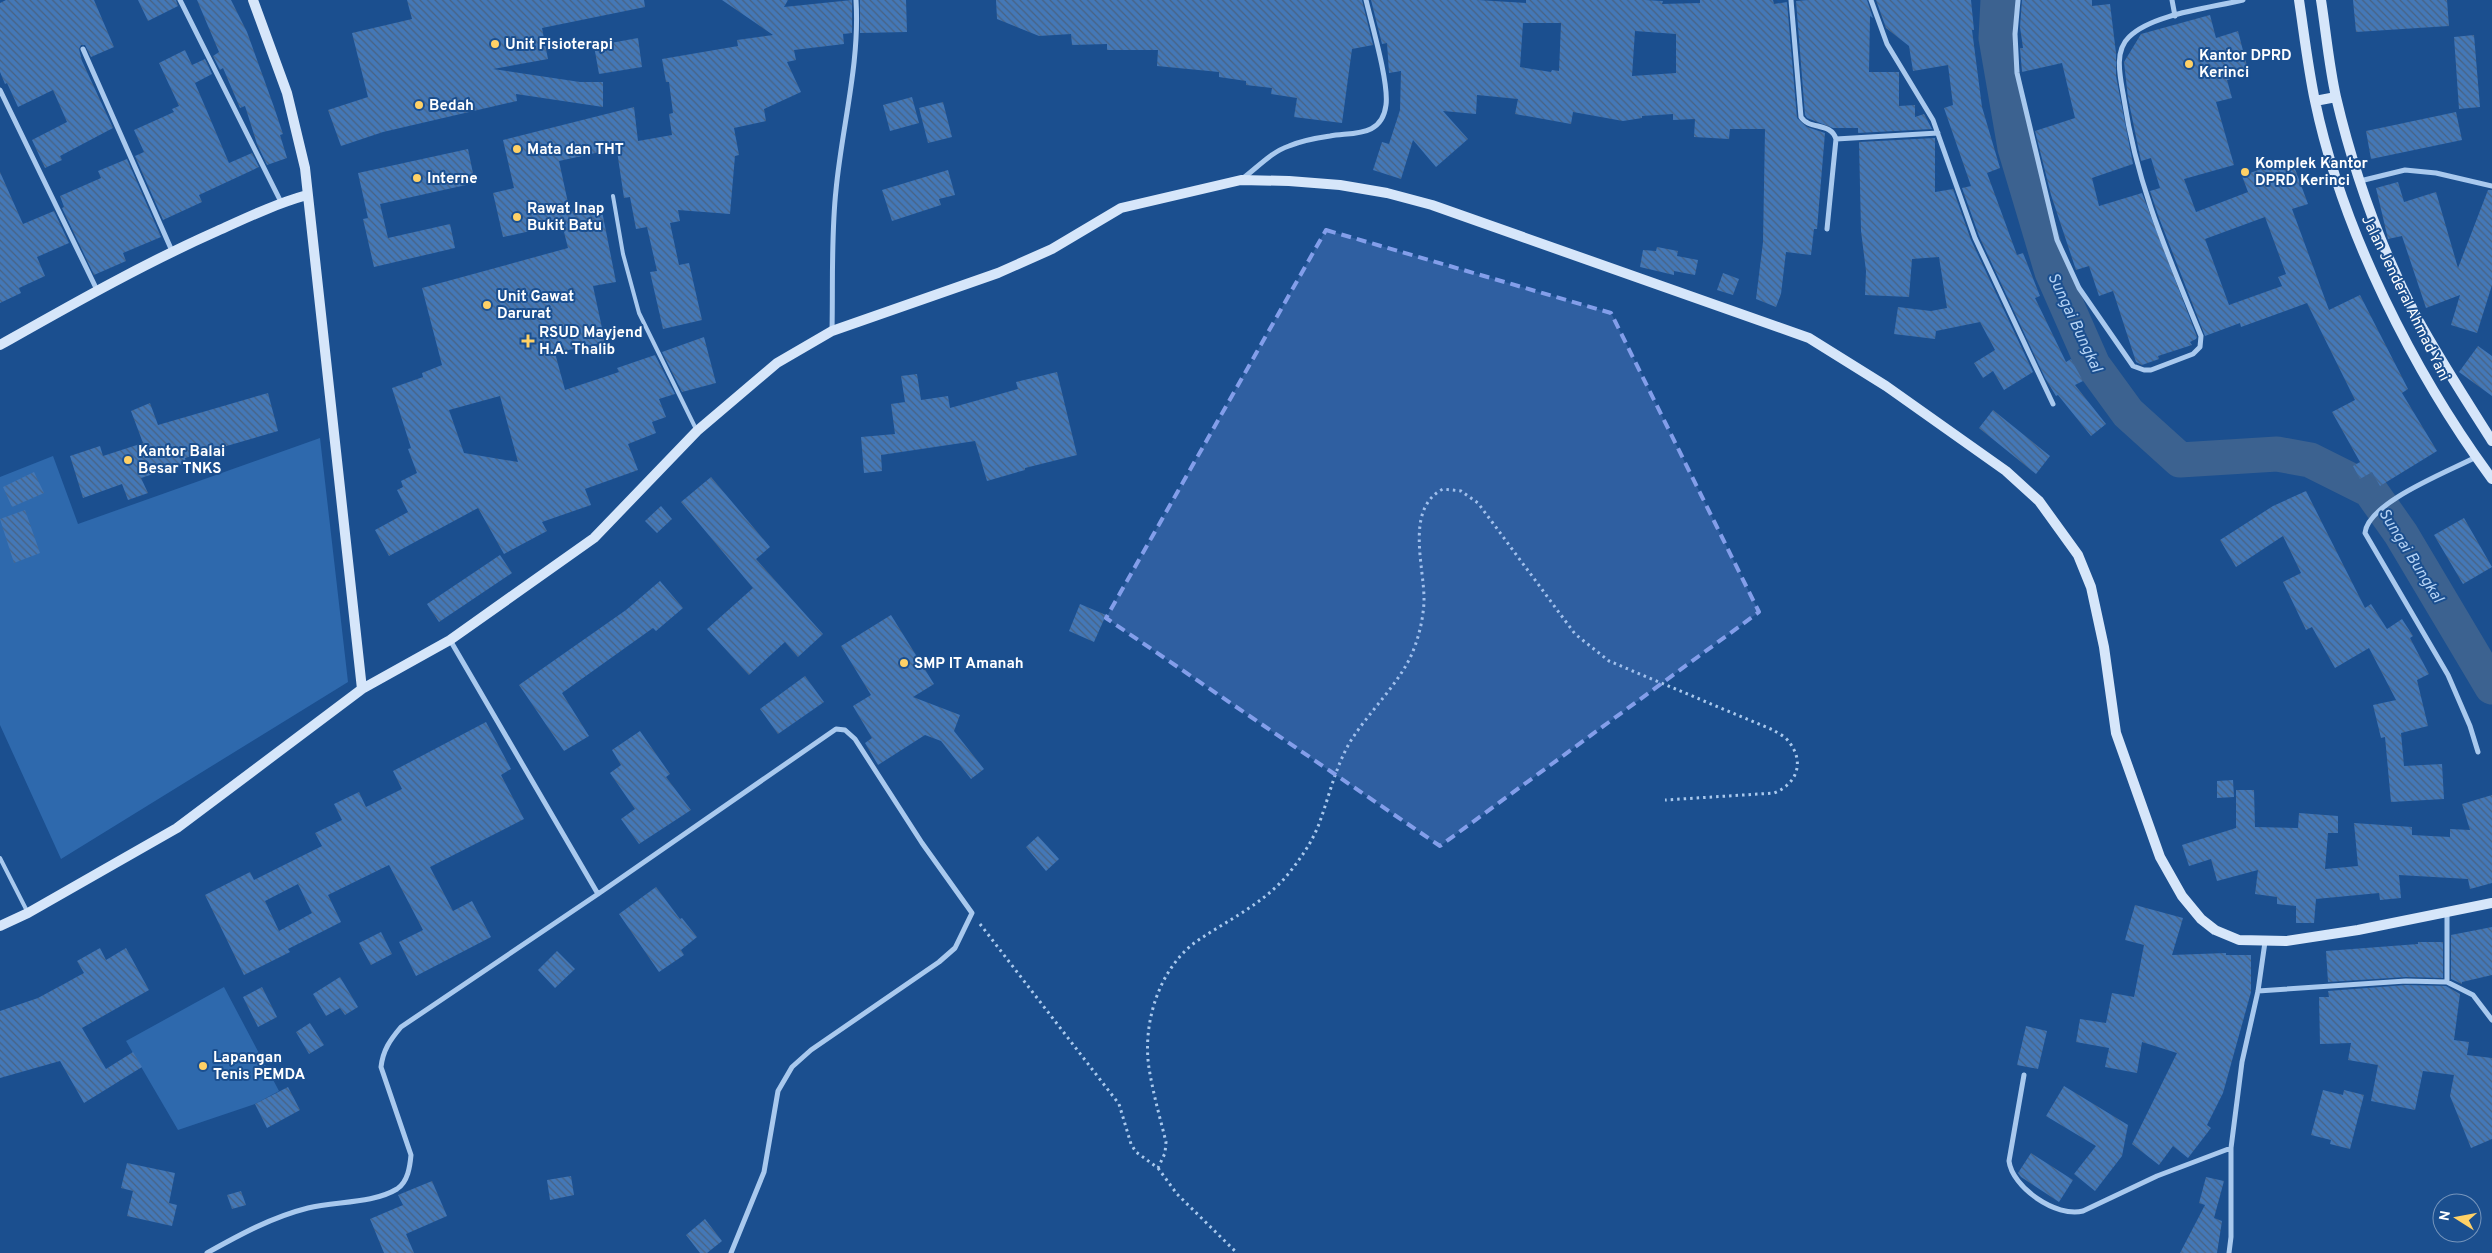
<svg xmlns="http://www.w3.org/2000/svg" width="2492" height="1253" font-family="Overpass,sans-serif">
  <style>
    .grass { fill: #2e69ad }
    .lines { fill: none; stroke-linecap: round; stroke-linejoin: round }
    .river { stroke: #3c6290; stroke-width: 35 }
    .building { fill: url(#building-back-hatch); fill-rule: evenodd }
    .path { stroke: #a9c9ee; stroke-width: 3; stroke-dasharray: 2.5 4; stroke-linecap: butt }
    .lane { stroke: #a9c9ee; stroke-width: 4 }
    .street { stroke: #a9c9ee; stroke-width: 5 }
    .secondary { stroke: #d6e6fa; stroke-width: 10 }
    .marked { fill: #839eea; fill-opacity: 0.2; stroke: #839eea; stroke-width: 4; stroke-dasharray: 10 6; stroke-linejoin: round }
    .poi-dot { fill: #ffd166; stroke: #1b4f8f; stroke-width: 2 }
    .labels { text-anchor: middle; stroke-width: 4; stroke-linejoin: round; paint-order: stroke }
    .poi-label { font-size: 15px; font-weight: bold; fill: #fff; stroke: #1b4f8f; text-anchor: start }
    .street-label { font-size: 15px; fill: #fff; stroke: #1b4f8f }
    .water-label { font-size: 16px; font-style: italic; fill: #b5d3f5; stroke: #1b4f8f }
  </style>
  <defs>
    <pattern id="building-back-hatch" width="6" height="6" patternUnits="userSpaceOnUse" patternTransform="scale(1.25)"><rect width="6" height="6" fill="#4478b7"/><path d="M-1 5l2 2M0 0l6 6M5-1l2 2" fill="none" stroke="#486282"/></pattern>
  </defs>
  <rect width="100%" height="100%" fill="#1b4f8f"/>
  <path class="grass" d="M320,438L348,682L61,859L0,725V477L53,456L78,524Z
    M224,987L279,1091L255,1104L178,1130L126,1041Z"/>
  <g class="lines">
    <path class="river" d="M1998,0L1996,38L2015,148L2052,272L2093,365L2128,413L2180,460L2277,454L2310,460L2370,490L2401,534L2492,687"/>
  </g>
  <path class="building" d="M6,0H94L114,47L91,57L85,45H81L79,49L82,61L113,128L60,156L62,160L45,168L32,140L67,122L53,90L18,107L7,83L5,84L0,72V3Z
    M138,0H176L178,6L148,21Z
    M197,0H231L247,32L274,107L283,134L280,135L287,158L267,165L257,144L245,106L240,108L223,68L220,70L213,56L219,52Z
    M407,0H644L645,7L542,28L548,59L493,69L580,82H603V107L516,94L517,101L383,132L341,146L328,110L368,97L352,33L412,19Z
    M722,0H788L784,7L852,0V33L843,34L844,44L794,50L796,60L787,62L801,92L764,109L766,121L734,128L739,155L735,156L730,214L678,210L680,221L670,223L679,265L689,263L702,320L663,329L650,272L657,271L647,227L636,229L630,197L624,198L617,151L601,154L600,152L559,161L570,212L601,206L616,282L593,286L605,342L555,353L565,390L619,372L617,368L655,355L675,394L659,399L666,417L652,422L656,433L628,444L638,470L585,489L591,505L542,522L547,531L504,554L478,508L389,556L375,530L408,512L397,490L403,487L401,481L417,473L408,449L411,448L392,388L423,377L422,373L442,365L422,288L568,248L562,224L503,237L493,193L514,188L503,140L634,107L638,141L672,135L669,114L673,113L669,82H666L662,59L738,46L737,40L773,35ZM500,396L518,462L464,453L449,410Z
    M860,0H906L907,32L860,33Z
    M996,0H1362L1373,45L1352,49L1342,123L1294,117L1297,98L1271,94L1272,88L1246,85V81L1219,77V72L1157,66L1158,50H1107V44L1072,45L1071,34L1039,36L997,19Z
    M1371,0H1478L1526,3V0H1645L1663,1L1662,4L1700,3V0H1773L1774,4L1787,2L1797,118L1807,127L1825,133L1817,229H1814L1811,255L1786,252L1781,294L1776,307L1756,299L1763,242L1765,129H1730L1729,139L1694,137L1695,119L1673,120V114L1642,116V118L1623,121L1573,112L1571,124L1515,114L1518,99L1477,95L1476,114L1443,111L1468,139L1436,167L1413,140L1401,179L1373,170L1382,142L1389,144L1400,110L1401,71L1389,73L1387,43L1382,44ZM1523,23H1561L1559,71L1552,70L1551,72L1520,67ZM1635,31L1676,34V73L1632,76Z
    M1808,0H1867L1873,18L1870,16L1869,72H1899V106L1915,105V117L1924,114L1932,129L1858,133V128H1833L1807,118L1805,115L1796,1Z
    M1876,0H1971L1974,30H1972L1982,107L2000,168L1987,173L2017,255L2023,253L2040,296L2035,298L2066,362L2071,359L2083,381L2075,385L2106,424L2091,436L2058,395L2056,396L2045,378L1979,236L1962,188L1971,186L1944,108L1953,105L1948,65L1913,71L1909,46L1886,28Z
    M2022,0H2092V6L2110,4L2116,53V76L2133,164L2092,178L2099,206L2142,193L2197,337L2196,339L2190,342L2192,345L2158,356L2159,359L2142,365L2136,362L2113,291L2099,296L2089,266L2076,270L2051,195L2035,131L2075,118L2062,63L2022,72L2020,48H2023L2020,27Z
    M2353,0H2447L2449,26L2356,32Z
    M2210,15L2216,38L2238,31L2249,74L2227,80L2232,98L2216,102L2234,165L2184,179L2196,212L2248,192L2242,176L2291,158L2308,204L2292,209L2329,310L2360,295L2408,389L2402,393L2437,451L2380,486L2372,472L2360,479L2353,466L2360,462L2332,412L2355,400L2307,303L2241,327L2240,323L2205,336L2159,218L2150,191L2160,188L2151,158L2141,161L2128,98L2124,62L2141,34ZM2265,217L2286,274L2278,277L2282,286L2229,305L2205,239Z
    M2474,35L2480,107L2459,109L2454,37Z
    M638,38L642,67L599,74L594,46Z
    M185,50L192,65L205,59L212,74L195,83L229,163L252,153L259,167L199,195L202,202L163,220L135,156L144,152L134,130L174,112L172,109L179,106L159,63Z
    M912,97L919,123L890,131L883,105Z
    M943,102L952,137L928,143L919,108Z
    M2456,112L2462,140L2371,159L2366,131Z
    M1935,138V192L1953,189L1971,240L2033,372L2004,390L1993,371L1983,378L1974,363L1995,350L1980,322L1936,331L1935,339L1894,334L1898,307L1931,311L1947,308L1939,257L1912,259L1909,297L1865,295L1866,271L1861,231L1859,142Z
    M468,149L475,183L380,204L388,238L450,224L455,248L374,267L363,219L368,218L358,173Z
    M127,159L161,237L123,253L126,261L94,275L62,208L64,207L60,196L101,178L98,171Z
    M948,170L955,195L939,199L941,205L892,221L882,190Z
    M0,172L23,224L54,211L69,243L37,257L45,276L19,288L21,293L0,303Z
    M2398,182L2404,202L2436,192L2458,268L2488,190H2492V285L2477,333L2451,325L2460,295L2426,308L2402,236L2388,239L2376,188Z
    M1657,247L1678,251L1677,256L1698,260L1695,275L1674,271V275L1640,267L1643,250L1656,251Z
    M1723,273L1739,279L1733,295L1717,290Z
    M704,337L716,383L682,392L662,352Z
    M2478,346L2492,356V396L2459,372Z
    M1057,372L1077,455L1025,468V470L987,481L975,441L881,455L882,471L864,473L861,437L895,434L891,404L905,402L901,376L917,374L921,400L948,396L950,408L1018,389L1016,382Z
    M268,393L278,431L185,458L186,463L141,478L148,493L128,500L122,484L83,498L70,456L100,446L103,456L143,443L131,411L150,403L158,425Z
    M1993,410L2050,456L2036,474L1979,428Z
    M34,472L44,493L12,507L3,487Z
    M711,477L770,547L756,559L823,634L798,657L785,642L749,675L707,629L753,588L681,502Z
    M2306,491L2365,608L2371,604L2387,629L2402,619L2413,636L2410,638L2429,674L2417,680L2428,726L2401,733L2404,766L2442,764L2444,799L2391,802L2385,737L2381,738L2373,705L2396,700L2369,648L2335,668L2312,627L2306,630L2283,582L2301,573L2283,536L2236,567L2220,540L2273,506Z
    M661,506L672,519L657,533L645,521Z
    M25,510L40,553L14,563L0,519Z
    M2464,518L2492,567L2463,584L2434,535Z
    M500,555L512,573L439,622L427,604Z
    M660,581L683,608L656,631L653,628L562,693L589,736L564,751L519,685L626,610Z
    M1080,604L1106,615L1094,642L1069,631Z
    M891,615L934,684L913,697L960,715L954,731L984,769L971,779L941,741L925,735L878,765L865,743L872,738L853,706L871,695L841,646Z
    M805,676L824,702L778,734L760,709Z
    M486,722L511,769L501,775L524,819L430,867L453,911L472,901L491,937L416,976L399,942L423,930L389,865L328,895L341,922L288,949L290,952L244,975L205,895L250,872L254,880L322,846L315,833L342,820L334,804L359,792L366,807L402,789L393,771ZM298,884L312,913L279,931L265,901Z
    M640,731L670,774L666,777L691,810L639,844L621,819L635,809L610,773L621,765L612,750Z
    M2233,780L2234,797L2217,798V781Z
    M2236,790H2254L2255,827L2298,828L2299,813L2338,816V833H2328L2325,869L2358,866L2354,823L2412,827V835L2450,837V829L2470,830L2462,804L2492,795V883L2470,889L2468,879L2399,875L2401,898L2380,900L2379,893L2316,899L2314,923H2296V906L2277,904V897L2255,894L2258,870L2217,881L2211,859L2189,866L2182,845L2236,828Z
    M1038,836L1059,859L1046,871L1026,847Z
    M656,887L680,919L682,918L697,937L681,950L684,955L659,972L619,914Z
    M2135,905L2183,918L2172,955L2226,953V955H2251V992L2223,1093L2207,1125L2211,1128L2188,1158L2173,1146L2159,1165L2132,1144L2177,1053L2142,1042L2137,1073L2105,1067L2109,1048L2076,1042L2080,1019L2106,1023L2112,993L2134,997L2144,945L2125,940Z
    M2492,927V975L2462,982V984L2451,979V935Z
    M381,932L392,954L371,965L359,943Z
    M2418,942H2443V978L2406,977L2328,982L2326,951L2418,944Z
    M100,948L106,960L126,948L149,990L82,1028L106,1069L133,1052L142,1067L84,1103L60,1061L0,1078V1011L38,998L84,973L77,961Z
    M557,951L575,969L555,988L538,970Z
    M340,977L358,1007L345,1015L340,1008L326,1016L313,994Z
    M2406,985L2446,986L2460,994L2454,1040L2469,1042L2467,1055L2492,1058V1139L2471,1148L2450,1096L2454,1075L2423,1071L2415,1110L2371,1101L2378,1065L2348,1060L2351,1043L2320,1044L2319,997H2329L2328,991Z
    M262,987L277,1017L258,1027L243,997Z
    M310,1023L324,1045L309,1054L296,1032Z
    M2026,1026L2047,1031L2038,1069L2017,1065Z
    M2064,1086L2128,1125L2122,1156L2095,1191L2074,1174L2096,1146L2046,1116Z
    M288,1087L300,1110L267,1128L255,1104Z
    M2323,1090L2343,1095L2344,1090L2364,1095L2350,1149L2330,1144L2331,1140L2311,1135Z
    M2031,1153L2073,1180L2059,1202L2021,1177L2018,1173Z
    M127,1163L175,1173L169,1203L177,1205L172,1226L127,1216L133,1191L121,1188Z
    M571,1176L574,1195L550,1200L547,1180Z
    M2206,1177L2224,1181L2214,1218L2222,1221L2217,1253H2180L2205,1205L2199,1203Z
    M432,1181L447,1216L406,1234L414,1253H384L370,1219L403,1205L398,1195Z
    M241,1191L246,1205L232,1209L227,1195Z
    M705,1219L722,1241L707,1253H700L686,1235Z"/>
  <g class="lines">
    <path class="path" d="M980,924L1119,1104L1131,1144L1136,1152L1158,1168L1165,1153L1166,1142C1160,1118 1153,1093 1149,1068C1142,1022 1160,965 1200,939C1230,919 1266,902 1289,873C1301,858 1312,842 1319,824C1329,797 1335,768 1350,742C1368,713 1395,688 1410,658C1418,641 1423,621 1424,602C1425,568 1404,509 1443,489L1461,491L1478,503L1575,634L1609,661L1773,730C1778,733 1786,737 1789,742C1805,762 1797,784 1774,793L1665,800
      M1158,1168L1177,1194L1237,1253"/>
    <path class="lane" d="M613,196L623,254L639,313L696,429
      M0,858L27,911"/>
    <path class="street" d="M180,0L281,202
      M1791,0L1801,117C1809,130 1831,122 1836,139L1827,229
      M1871,0L1887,44L1933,120L1975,238L2053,404
      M2018,0L2015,34L2017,73L2057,240L2079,288L2133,366L2144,370H2151L2193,354L2200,347L2201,336C2168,255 2137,186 2124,99C2121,80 2113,52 2129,37C2152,14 2210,8 2243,0
      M2172,0L2175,16
      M83,49L172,251
      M0,90L97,290
      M1836,139L1938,133
      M1242,179C1257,168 1271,152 1289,146C1301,141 1316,138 1330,136C1354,132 1382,137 1386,105C1389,83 1372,25 1366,0
      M2360,181L2405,170L2436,173L2492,186
      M832,331C833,284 831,236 836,190C842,126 860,64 856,0
      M2476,457C2450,471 2368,502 2365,533L2448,675L2470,726L2478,752
      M450,640L598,894L836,729L845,730L855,739L922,843L972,913L955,948L939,962L811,1050L792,1067L778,1091L764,1172L731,1253
      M2447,913V982
      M2258,991L2406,981L2447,982L2473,995L2492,1020
      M2024,1075L2009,1161C2012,1187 2056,1218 2083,1211L2157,1176L2231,1148
      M207,1253C239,1235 272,1217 308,1208C336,1201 372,1204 397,1189C408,1182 410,1166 411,1155L381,1067C383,1050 390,1040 401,1027L598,894
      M2229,1253L2231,1237V1148L2242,1062L2258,991L2265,942"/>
    <path class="secondary" d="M253,0L287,93L305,168L362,689
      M2299,0C2304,33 2308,68 2315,101C2342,230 2414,373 2492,479
      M2321,0C2326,32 2329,66 2336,97C2354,174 2381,248 2417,318C2440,360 2466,400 2492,441
      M2315,101L2336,97
      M0,345C71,305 141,265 215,232C246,218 275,204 307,195
      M0,926L28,913L177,828L362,689L450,640L594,538L697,431L777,363L832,331L998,273L1052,249L1121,208L1241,180L1289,181L1340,185L1387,193L1432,205L1809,338L1886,386L2006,471L2039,501L2078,555L2091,587L2104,647L2116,733L2160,857L2182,896L2201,919L2215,930L2239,940L2286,941L2358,930L2492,903"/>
  </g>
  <path class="marked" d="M1326,230L1611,313L1759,612L1440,846L1106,618Z"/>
  <g class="poi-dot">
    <circle cx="495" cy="44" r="5"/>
    <circle cx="2189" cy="64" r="5"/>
    <circle cx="419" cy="105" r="5"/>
    <circle cx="517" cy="149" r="5"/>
    <circle cx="2245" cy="172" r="5"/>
    <circle cx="417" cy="178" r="5"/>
    <circle cx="517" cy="217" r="5"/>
    <circle cx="487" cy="305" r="5"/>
    <path d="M525.5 333.5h5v5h5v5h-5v5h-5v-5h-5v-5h5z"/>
    <circle cx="128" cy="460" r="5"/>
    <circle cx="904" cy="663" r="5"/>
    <circle cx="203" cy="1066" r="5"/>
  </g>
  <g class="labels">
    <g class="poi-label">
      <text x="505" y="49">Unit Fisioterapi</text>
      <text x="2199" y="60">Kantor DPRD<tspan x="2199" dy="17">Kerinci</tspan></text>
      <text x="429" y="110">Bedah</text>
      <text x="527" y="154">Mata dan THT</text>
      <text x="2255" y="168">Komplek Kantor<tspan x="2255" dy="17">DPRD Kerinci</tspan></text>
      <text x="427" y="183">Interne</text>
      <text x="527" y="213">Rawat Inap<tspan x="527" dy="17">Bukit Batu</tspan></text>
      <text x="497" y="301">Unit Gawat<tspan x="497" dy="17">Darurat</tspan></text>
      <text x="539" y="337">RSUD Mayjend<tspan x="539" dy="17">H.A. Thalib</tspan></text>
      <text x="138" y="456">Kantor Balai<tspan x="138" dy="17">Besar TNKS</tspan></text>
      <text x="914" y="668">SMP IT Amanah</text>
      <text x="213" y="1062">Lapangan<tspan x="213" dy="17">Tenis PEMDA</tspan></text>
    </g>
    <g class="street-label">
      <text transform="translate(2406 298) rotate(64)" y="5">Jalan Jenderal Ahmad Yani</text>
    </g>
    <g class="water-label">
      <text transform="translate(2076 322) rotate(65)" y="6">Sungai Bungkal</text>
      <text transform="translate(2412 555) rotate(58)" y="6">Sungai Bungkal</text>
    </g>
  </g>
  <g transform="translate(2457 1218) rotate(281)"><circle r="24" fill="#1b4f8f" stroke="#7695bc"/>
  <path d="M0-4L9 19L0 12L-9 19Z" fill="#ffd166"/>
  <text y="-8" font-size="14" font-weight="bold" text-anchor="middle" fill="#ffffff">N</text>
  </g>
</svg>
